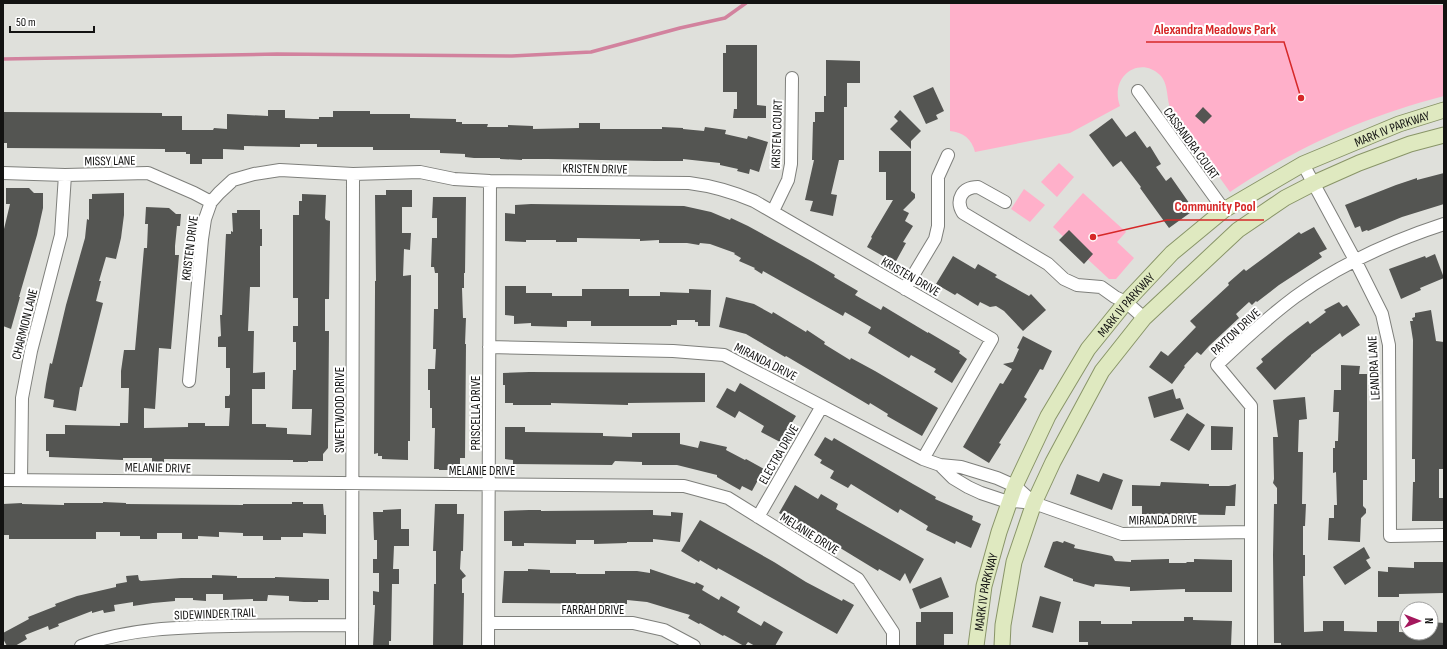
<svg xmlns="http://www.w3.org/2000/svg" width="1447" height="649" font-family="'Sofia Sans Condensed',sans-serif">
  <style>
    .green { fill: #ffb0ca }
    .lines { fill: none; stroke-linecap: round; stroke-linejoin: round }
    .stream { stroke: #d2829e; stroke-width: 3.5 }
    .building { fill: #545552 }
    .minor-casing { stroke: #7e7f7b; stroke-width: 14 }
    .major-casing { stroke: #899568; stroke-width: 17 }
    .minor { stroke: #fff; stroke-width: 12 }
    .major { stroke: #dfe9c0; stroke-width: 15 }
    .labels { text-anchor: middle; stroke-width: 4; stroke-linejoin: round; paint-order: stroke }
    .street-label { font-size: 13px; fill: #131312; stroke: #fff }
    .leader { fill: none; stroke: #d62828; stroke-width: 1.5 }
    .callout-dot { fill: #d62828; stroke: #fff; stroke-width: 1.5 }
    .callout-label { font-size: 14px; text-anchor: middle; font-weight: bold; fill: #d62828; stroke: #fff; stroke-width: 4; stroke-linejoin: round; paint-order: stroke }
  </style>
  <rect width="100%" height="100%" fill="#dfe0db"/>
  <path class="green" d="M950,3L1444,5V96C1364,117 1299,146 1230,192L1171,110C1166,99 1169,84 1160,75C1140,55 1109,76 1120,106L1070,133L975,152C972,139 963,132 950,131Z
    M1059,163L1074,177L1057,197L1041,182Z
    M1024,189L1045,205L1030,222L1011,209Z
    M1083,193L1126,232L1117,242L1134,258L1116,279H1109L1053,227Z"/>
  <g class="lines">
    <path class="stream" d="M3,59L277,54L512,56L591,52L680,28L725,18L746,3"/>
  </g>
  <path class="building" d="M726,45H757V105L766,106V118H733L734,109H737V92H723V53H726Z
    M826,60L860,61V83H847V107H844V160H839L831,194L837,195L833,216L810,211L813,201L805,200L814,160H812L813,122H815V112H824V96H826Z
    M933,87L944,111L936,115L938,119L926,124L913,96Z
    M1203,107L1212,116L1204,124L1195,116Z
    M268,110H285V118L313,119H319V117H333V111H370V114H410V118L456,119V122H462V124H488L487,127H508V125L533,126V129L579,128V123H600V129H662V127L683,128V129L704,131L705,127L726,130L725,134L747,139L748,136L768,142L759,172L750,169L749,174L737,171L738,169L720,165V163L683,159V161H655L548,159H522V160L500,159V158H474L465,157V154L440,153V150H373V147H317V144H300V147L244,146V150L223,149V159H202V164H190V154H186V152H165V149L7,148V143H3V112L162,113V116H182V130H213L214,128L227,129V114L268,116Z
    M900,110L921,131L911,141V149L890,129L898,121L894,117Z
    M1112,118L1126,137L1135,131L1147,148L1150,146L1161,164L1156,167L1166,181L1171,177L1194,210L1169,228L1140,188L1141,187L1121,161L1113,167L1089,135Z
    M879,151H911V191L915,194V198L903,210L909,213L905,221L913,226L903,242L906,243L895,263L867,247L872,238L871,237L893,200H886V172H879Z
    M1444,173V204L1402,217L1368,231L1367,230L1362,232L1360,226L1355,228L1345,205L1396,185L1417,178V180Z
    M6,188H29L34,193H43V208L37,235L19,297H20L11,329L3,326V229H4L10,204H6Z
    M386,190H412V207H402V233H411L410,250L404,249L403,276L411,275L410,441H408V460L382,459V456H378V453L374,454L375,292V281H376L375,195H386Z
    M124,193V215L121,238L116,259L106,257L99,281H101L96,301L103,303L82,387H80L76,411L53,407L54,400L44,398L46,384L50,363L52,364L66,305L85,238L87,219L89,220V199H92V194Z
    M302,194L326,195L325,218L326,220L330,221L329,299H325V331H329L328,448L323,454V461H308V462H293V460L164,459V463H152V458H123V460L49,457V451H46V434H65V425L120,426V423H128L129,388H121V371L124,350H135L144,248H147L148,224H145L146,207L169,208L176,214H181L180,226H177L175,246V255H179L171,349L159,348L155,409L144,408V428L188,427V423H205V426H229L230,408H225V396H229L230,394V368H226V347H218V337L221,336L220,315H222L226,234H231V231L233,232L232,213H237V210H260V229H262V246H260V287H250L248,331H254L253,373L265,372V389H252V424H266V427L287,428V434L311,435L312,409H292L293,370H296V342H293V326H298V298H293V215H299V201H302Z
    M433,197H466L465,273H464V288H462L463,318H466L465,344H466L465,458H460V468H453V470H439V469H434L435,428H432V408H430V390H428V369H435L436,349H433L434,309H438V273H435L434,267H431L432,238H437V218H432Z
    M531,204L684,206L711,212L730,220L731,218L748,226L813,262L835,275L834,277L858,291L855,295L881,310L883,306L928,333V332L960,351L959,353L967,359L952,383L934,372L936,369L911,355L909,358L868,333L871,327L845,312L843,316L763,271L762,274L754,269L755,268L739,261L741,258L734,254L735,253L710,244L700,243L699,245L687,243H659V240L640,241V239L577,238V242H556V240H526V242L505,241V213L515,214V205Z
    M1314,227L1327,249L1319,253L1322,257L1279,285L1257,302L1256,301L1252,305L1249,302L1236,314L1239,318L1209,346L1201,355L1197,352L1184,366L1185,367L1172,384L1149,367L1161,351L1168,356L1196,327L1190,321L1229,285L1228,283L1244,269L1246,271L1299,232L1301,234Z
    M1069,230L1093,254L1084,264L1059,240Z
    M1435,254L1444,278L1420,288L1421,290L1401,299L1389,269L1425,256L1426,258Z
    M953,256L975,269L978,264L997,275L995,277L1029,296L1031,294L1046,310L1023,331L1004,311L996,306L990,307L980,302L978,306L957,293L955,295L936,284Z
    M505,286H526V293H552V296H582V289H629V296H660V292L689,293V289L711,290L710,326H698V322H695V320H677V325H671V326H591V321H567V327L531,326V323L514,324V316L505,315Z
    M726,297L754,304L772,314L773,312L806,332L807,330L825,342L824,344L850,360L851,358L875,371L938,408L922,436L887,416L888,414L870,403L869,405L786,356L785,357L746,334L719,327Z
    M1339,302L1343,307L1347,305L1360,325L1342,337L1340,333L1311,355V356L1275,390L1256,368L1263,362L1261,359L1288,336L1308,321L1310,324L1326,312L1324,310Z
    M1431,310L1436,341L1444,342L1443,420H1444V469H1439V498H1444V521H1412L1413,482H1415V459H1412L1413,340L1410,321H1413L1412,318L1415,317V313Z
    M1023,336L1052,351L1043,370L1040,369L1024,397L1027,399L999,443L1001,444L989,463L963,447L1000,383L1003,384L1012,369L1003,364L1013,362L1019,349L1017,348Z
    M1341,365L1360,366L1359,374H1367V480H1363V506L1366,509V513L1361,518L1360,542L1328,540L1329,518H1334V505H1337L1336,472L1333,473V448H1335V441H1338L1339,412H1333L1334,390H1341Z
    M529,372L705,373V402L628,403V405L551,403V405H513V403H505V385H503V373Z
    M740,383L796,416L780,442L761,432L764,426L739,411L735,418L716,407L727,388L735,392Z
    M1173,389L1176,399L1180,398L1184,409L1154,418L1148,397Z
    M1305,397L1307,419L1299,420L1298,452H1303L1302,504H1306L1305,526H1303V555H1305V576H1303L1304,632L1323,631V621H1344V631L1377,632V621H1399V632L1432,633V622L1444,623V646H1360V645L1281,646V643H1274L1273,555L1274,504H1277V488L1273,483L1274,479L1273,437H1278L1273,400Z
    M1187,413L1205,425L1189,451L1170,440Z
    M1211,426L1233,427L1232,450H1211Z
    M505,427H525V432L603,433V436L632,437V433H680V444L698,448L700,441L727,447L726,450L745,460L746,459L764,469L752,491L742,486L740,490L717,477V475L677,465H642V462L615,461L612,465L513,464V460L505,459Z
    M825,437L832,441L834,438L913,484L936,497L935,499L973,516L972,520L981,524L971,548L956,541L955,544L926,530L928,526L900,509L898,513L851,484L848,488L830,478L834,471L820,463L822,460L814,455Z
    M1103,473L1123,480L1112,510L1070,494L1077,474L1099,482Z
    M1161,482L1209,484V486H1229L1236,484L1235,506H1226L1225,515L1142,514V506H1132V485L1160,486Z
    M795,485L818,499L821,494L838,504L836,509L924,559L910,584L905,573L900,581L879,569L878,571L832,543L779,513Z
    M103,502L126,503V504L243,505V504H292V502H303V504H323L324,515H326V534L303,533V537H281V540H263V536H243V533L219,532V537L198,536V539H182V533H157V539H140V536H120V532H96V539H9V535H3V504L22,503V504L64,505V503H103Z
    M435,504H457V514H464L463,551H461L460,569L466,576L462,579V593H464L463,646H433L434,584H436V551H433Z
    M401,509V529H409V546H394L393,569H399V584H392L391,641H389V646H373L375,605H373V591L379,592V573H373V559H377V540H374L373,512H383V510Z
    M529,510H541V511L653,510V515L671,516V512L683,513L680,542L653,539V542H627V543L594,544V540H576V544L524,543V546H512V541H504V511Z
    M700,520L774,562L806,582L842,601L843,599L854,605L837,634L718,568L717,570L700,560L699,562L681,551Z
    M1057,541L1063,543L1064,541L1075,545L1074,548L1112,556L1115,561L1131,562V560L1169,559V563H1186L1187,562H1194V559L1232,560V592H1185V589L1130,591V587L1095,584L1094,587L1073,581V579L1044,567L1053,542Z
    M1364,547L1370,558L1366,560L1371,568L1345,585L1333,567Z
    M1414,562H1444V593L1399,594V597H1378V571L1388,572V567L1414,568Z
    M528,569L550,570V573H576V574H605V571H637L650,573V569L695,584L696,582L704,586L702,590L719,600L721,596L740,607L737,612L761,626L764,621L783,632L775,646H755L748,642L745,646H744L724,635L723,636L700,623L699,624L688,618L690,615L647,602L627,600V604L502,603L504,571H528Z
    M138,575L139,580L141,581L181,578H212V575L237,576V578H275V577L329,579V600H318V602H304L289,601V596L268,595L267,601H253V599L223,600V594H206V601L193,600V598H175V601L153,603L133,606V602L114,605L115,611L104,613L103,610L92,613V611L58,624L59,626L49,630L48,626L25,635L27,639L15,646H7L3,639V633L29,619L28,617L56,606L55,604L77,596L116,587V584L127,582L126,576Z
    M941,577L949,597L920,609L912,589Z
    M1040,596L1061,602L1053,633L1032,627Z
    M921,612H953V634H944V646H916V622H921Z
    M1184,617H1193V620L1232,621L1231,646H1088V642H1079V621H1101V624H1132V621H1184Z"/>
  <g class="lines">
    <g class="minor-casing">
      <path id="minor" d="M1138,91L1224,210
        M1303,164L1355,260L1382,314L1389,345L1390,536L1444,535
        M3,173L65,175L148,173L194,193L211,202
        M1005,202L978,187C962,187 955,200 963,213L1048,264L1064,279L1077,285L1101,287L1115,297L1126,302L1144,318
        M773,211L788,180L791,164L792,78
        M905,289L935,239L938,226V177L948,155
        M489,347L673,351L724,355L923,459L940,465L961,467L997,478L1015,486L1034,503
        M189,381L202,239L205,219L211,202L219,193L233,180L254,174L280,170L353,174L420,172L454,179L490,181L689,183C713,186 731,191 754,201L992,339L923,459
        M940,465L953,478L968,487L981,493L1002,500L1034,503L1122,534L1251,532
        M3,480L684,486L728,498L858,579L893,632V646
        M21,480L22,398L31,351L61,235L65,175
        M758,517L822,406
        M488,623H633L664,630L694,646
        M81,646C128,628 182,627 232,626C272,625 312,625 352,625
        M352,646L353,174
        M488,646L490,181
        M1251,646V406L1217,365C1242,341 1267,318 1295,297C1339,265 1392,241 1444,224"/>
    </g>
    <g class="major-casing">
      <g id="major">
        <path id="s1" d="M976,646L984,586L999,532L1015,486L1048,416L1088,349L1126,302L1172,253L1224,210L1303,164L1399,124L1444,110"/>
        <path d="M1002,646L1003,625L1014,562L1034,503L1053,462L1102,371L1144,318L1238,230L1285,198L1314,183L1359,163L1410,144L1444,135"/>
      </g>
    </g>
    <use href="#minor" class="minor"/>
    <use href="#major" class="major"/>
  </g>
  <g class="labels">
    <g class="street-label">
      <text dy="5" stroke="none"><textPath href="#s1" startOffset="703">MARK IV PARKWAY</textPath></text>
      <text transform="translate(776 134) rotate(-88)" y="5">KRISTEN COURT</text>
      <text transform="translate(1192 143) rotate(54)" y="5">CASSANDRA COURT</text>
      <text transform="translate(110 160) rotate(-1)" y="5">MISSY LANE</text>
      <text transform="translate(595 168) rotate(1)" y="5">KRISTEN DRIVE</text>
      <text transform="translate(189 248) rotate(-83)" y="5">KRISTEN DRIVE</text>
      <text transform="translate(911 276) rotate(30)" y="5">KRISTEN DRIVE</text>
      <text dy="5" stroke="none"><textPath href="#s1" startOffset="379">MARK IV PARKWAY</textPath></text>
      <text transform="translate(24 324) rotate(-76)" y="5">CHARMION LANE</text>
      <text transform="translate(1235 331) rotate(-43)" y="5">PAYTON DRIVE</text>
      <text transform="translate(766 361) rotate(27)" y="5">MIRANDA DRIVE</text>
      <text transform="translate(1373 368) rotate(-93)" y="5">LEANDRA LANE</text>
      <text transform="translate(339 410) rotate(-90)" y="5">SWEETWOOD DRIVE</text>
      <text transform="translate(475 413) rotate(-90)" y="5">PRISCELLA DRIVE</text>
      <text transform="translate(778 454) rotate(-60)" y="5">ELECTRA DRIVE</text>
      <text transform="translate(158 467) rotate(1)" y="5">MELANIE DRIVE</text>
      <text x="482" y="475">MELANIE DRIVE</text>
      <text transform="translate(1163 519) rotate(-1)" y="5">MIRANDA DRIVE</text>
      <text transform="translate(810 533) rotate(32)" y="5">MELANIE DRIVE</text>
      <text dy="5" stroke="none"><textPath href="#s1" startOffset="55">MARK IV PARKWAY</textPath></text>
      <text x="593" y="614">FARRAH DRIVE</text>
      <text transform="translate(215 613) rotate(-2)" y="5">SIDEWINDER TRAIL</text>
    </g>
  </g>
  <path class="leader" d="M1301 98L1284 42H1146M1093 237L1167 220H1264"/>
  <g class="callout-dot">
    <circle cx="1301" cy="98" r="4"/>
    <circle cx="1093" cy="237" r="4"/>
  </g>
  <g class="callout-label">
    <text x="1215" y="34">Alexandra Meadows Park</text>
    <text x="1215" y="211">Community Pool</text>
  </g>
  <rect width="1447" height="649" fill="none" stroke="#131312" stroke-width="8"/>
  <g transform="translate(1419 621) rotate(90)"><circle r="19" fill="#ffffff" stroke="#a1a1a0"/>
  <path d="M0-3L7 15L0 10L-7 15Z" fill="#a4175d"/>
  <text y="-6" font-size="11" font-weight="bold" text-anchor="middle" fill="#131312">N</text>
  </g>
  <path d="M10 26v6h84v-6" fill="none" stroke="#131312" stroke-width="2"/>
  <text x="16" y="26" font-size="12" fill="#131312" stroke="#ffffff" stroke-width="3" paint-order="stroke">50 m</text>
</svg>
